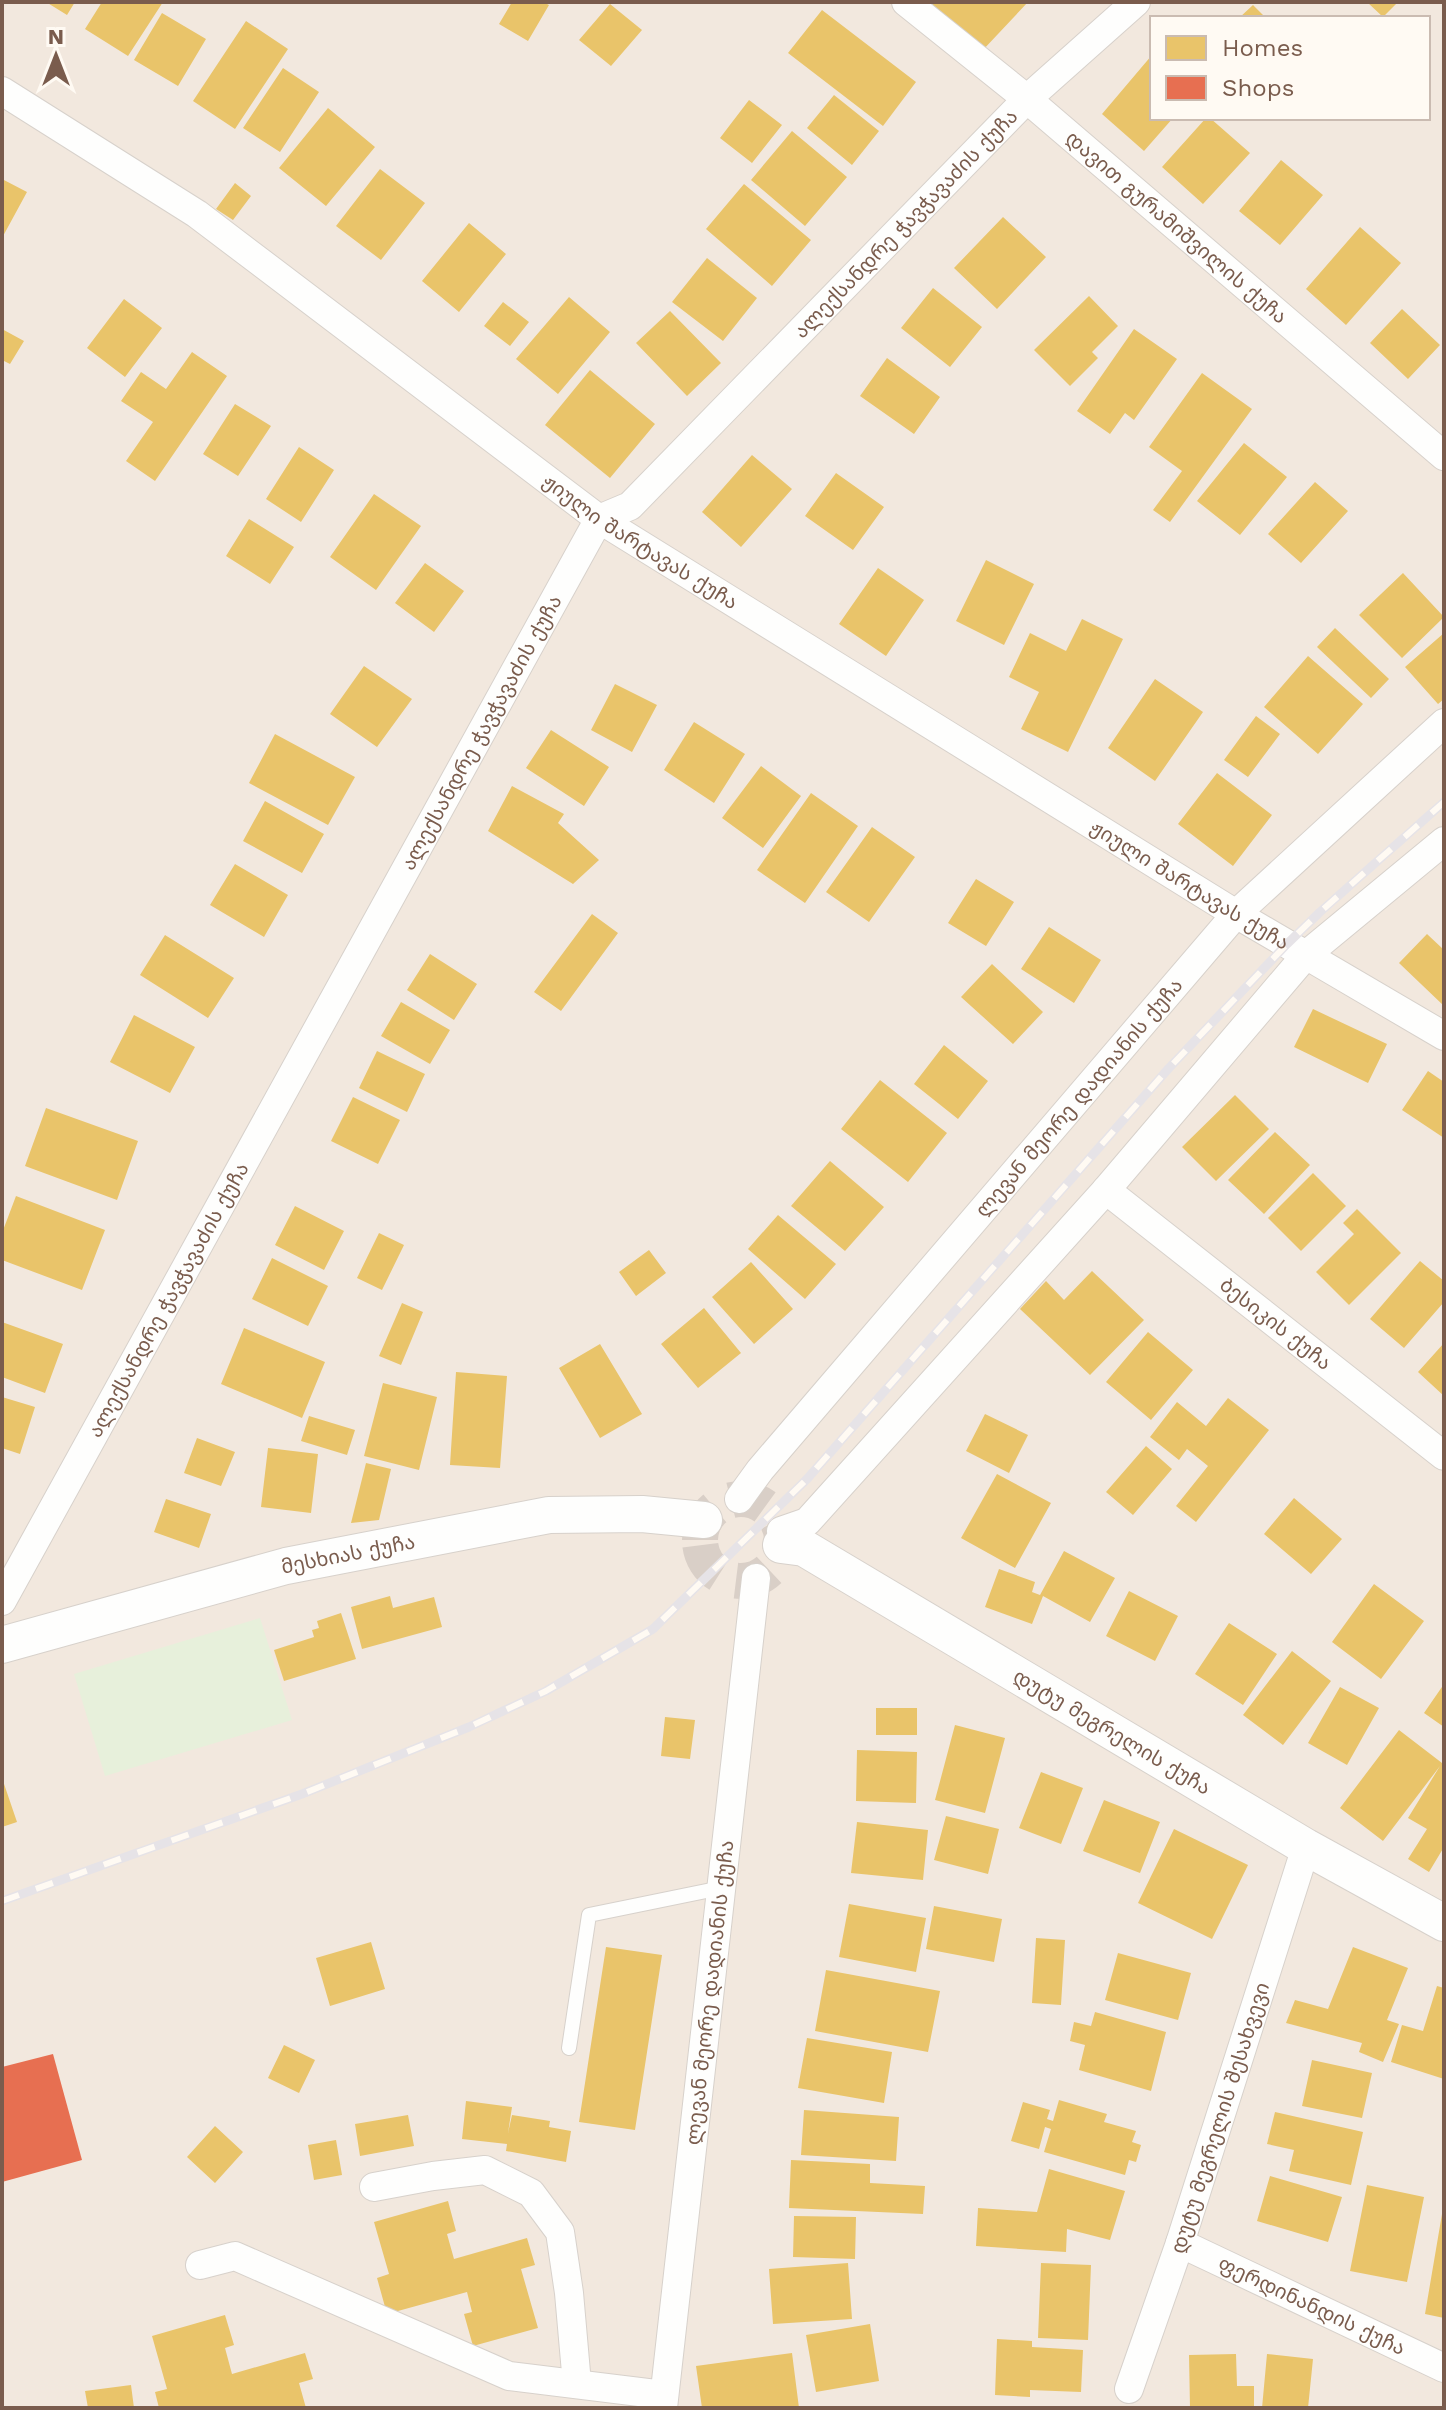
<svg xmlns="http://www.w3.org/2000/svg" width="1446" height="2410" font-family="'Work Sans','Noto Sans Georgian',sans-serif">
  <style>
    .residential { fill: #f2e8de; fill-rule: evenodd }
    .green { fill: #e7f0db }
    .homes { fill: #e9c46a }
    .shops { fill: #e76f51 }
    .lines { fill: none; stroke-linecap: round; stroke-linejoin: round }
    .tertiary-tunnel { stroke: #d9cfc7; stroke-width: 36; stroke-dasharray: 36 18; stroke-linecap: butt }
    .service-casing { stroke: #d7d1cb; stroke-width: 16 }
    .minor-casing { stroke: #d7d1cb; stroke-width: 30 }
    .tertiary-casing { stroke: #d7d1cb; stroke-width: 38 }
    .service { stroke: #fefefd; stroke-width: 14 }
    .minor { stroke: #fefefd; stroke-width: 28 }
    .tertiary { stroke: #fefefd; stroke-width: 36 }
    .rail-casing { stroke: #e6e3e7; stroke-width: 9 }
    .rail { stroke: #fffaf3; stroke-width: 6; stroke-dasharray: 18; stroke-linecap: butt }
    .labels { text-anchor: middle; stroke-width: 8; stroke-linejoin: round; paint-order: stroke }
    .street-label { font-size: 20px; fill: #7a5c4d; stroke: #fffaf3 }
  </style>
  <rect width="100%" height="100%" fill="#f9f5f0"/>
  <path class="residential" d="M2,2H1444V2408H2ZM1152,18H1428V118H1152Z"/>
  <path class="green" d="M260,1618L292,1720L105,1776L74,1674Z"/>
  <path class="homes" d="M46,2H75L67,15Z
    M102,2H163L128,56L85,29Z
    M512,2H543L549,5L528,41L499,24Z
    M930,2H1028L982,51Z
    M1367,2H1398L1383,17Z
    M610,4L642,30L611,66L579,40Z
    M1253,5L1266,18H1239Z
    M822,10L916,82L883,126L788,53Z
    M162,13L206,39L178,86L134,60Z
    M246,21L288,49L235,129L193,101Z
    M1152,55V118H1173L1144,151L1102,114Z
    M283,68L319,92L280,152L243,128Z
    M834,95L879,131L852,165L807,128Z
    M749,100L782,125L752,163L720,138Z
    M328,108L375,147L326,206L279,168Z
    M1206,118H1210L1250,153L1203,204L1162,167Z
    M792,131L847,177L805,226L751,180Z
    M1281,160L1323,195L1280,245L1239,211Z
    M380,169L425,203L381,260L336,226Z
    M2,179L27,192L2,238Z
    M235,183L251,196L233,220L216,209Z
    M744,184L811,240L772,286L706,229Z
    M1003,217L1046,257L997,309L954,268Z
    M469,223L506,254L459,312L422,281Z
    M1360,227L1401,263L1346,325L1306,289Z
    M707,258L757,298L723,341L672,302Z
    M933,288L982,327L950,367L901,328Z
    M1089,296L1118,326L1092,352L1098,358L1070,386L1034,350Z
    M569,297L610,332L558,394L516,359Z
    M124,299L162,328L125,377L87,348Z
    M503,302L529,322L510,346L484,326Z
    M1402,309L1440,345L1408,379L1370,343Z
    M670,311L721,363L687,396L636,343Z
    M2,329L24,341L10,364L2,360Z
    M1134,329L1177,359L1134,420L1125,413L1110,434L1077,411Z
    M192,352L227,376L155,481L126,461L153,422L121,401L141,372L166,389Z
    M887,358L940,397L914,434L860,396Z
    M590,370L655,424L610,478L545,425Z
    M1202,373L1252,409L1170,522L1153,510L1182,471L1149,447Z
    M235,404L271,426L238,476L203,454Z
    M1244,443L1287,477L1240,535L1197,501Z
    M299,447L334,470L301,522L266,499Z
    M752,455L792,489L741,547L702,512Z
    M836,473L884,507L853,550L805,516Z
    M1315,482L1348,511L1301,563L1268,534Z
    M374,494L421,526L376,590L330,557Z
    M249,519L294,547L270,584L226,556Z
    M986,560L1034,584L1004,645L956,621Z
    M425,563L464,591L434,632L395,603Z
    M878,568L924,600L886,656L839,624Z
    M1403,573L1444,617L1402,658L1359,615Z
    M1082,619L1123,639L1068,752L1021,729L1039,692L1009,677L1030,633L1066,651Z
    M1335,628L1389,679L1371,698L1317,647Z
    M1444,633V699L1438,704L1405,667Z
    M1308,656L1363,704L1318,754L1264,707Z
    M364,666L412,699L377,747L330,714Z
    M1155,679L1203,712L1155,781L1108,748Z
    M615,684L657,705L632,752L591,730Z
    M1256,716L1280,734L1248,777L1224,760Z
    M694,722L745,754L714,803L664,770Z
    M551,730L609,767L584,806L526,768Z
    M275,734L355,777L328,825L249,783Z
    M761,766L801,796L763,848L722,818Z
    M1217,773L1272,815L1233,866L1178,824Z
    M512,786L564,814L558,823L599,860L573,884L488,831Z
    M811,793L858,826L805,903L757,870Z
    M265,801L324,834L302,873L243,841Z
    M872,827L915,857L869,922L826,892Z
    M235,864L288,895L264,937L210,905Z
    M976,879L1014,902L986,946L948,923Z
    M592,914L618,933L561,1011L534,992Z
    M1049,927L1101,960L1074,1003L1021,969Z
    M1427,934L1444,950V1006L1399,963Z
    M165,935L234,978L208,1018L140,975Z
    M430,954L477,984L454,1020L407,990Z
    M992,964L1043,1012L1013,1044L961,997Z
    M401,1002L450,1030L430,1064L381,1036Z
    M1313,1009L1387,1044L1368,1083L1294,1047Z
    M134,1015L195,1047L170,1093L110,1062Z
    M944,1045L988,1081L958,1119L914,1084Z
    M377,1051L425,1074L407,1112L359,1088Z
    M1428,1071L1444,1082V1138L1402,1110Z
    M880,1080L947,1133L908,1182L841,1129Z
    M1235,1095L1269,1129L1216,1181L1182,1147Z
    M353,1097L400,1120L378,1164L331,1141Z
    M46,1108L138,1141L117,1200L25,1166Z
    M1275,1132L1310,1165L1264,1214L1228,1180Z
    M830,1161L884,1207L845,1251L791,1206Z
    M1313,1173L1346,1206L1301,1251L1268,1218Z
    M16,1196L105,1230L82,1290L2,1260V1233Z
    M295,1206L344,1231L324,1270L275,1245Z
    M1357,1209L1401,1253L1349,1305L1316,1272L1354,1234L1343,1223Z
    M778,1215L836,1264L805,1299L748,1249Z
    M379,1233L404,1245L382,1290L357,1278Z
    M649,1250L666,1273L636,1296L619,1272Z
    M272,1258L328,1286L308,1326L252,1299Z
    M1420,1261L1444,1281V1302L1404,1348L1370,1319Z
    M751,1262L793,1309L754,1344L712,1297Z
    M1092,1271L1144,1320L1090,1375L1020,1309L1046,1281L1064,1300Z
    M402,1303L423,1312L401,1365L379,1356Z
    M704,1308L741,1353L698,1388L661,1344Z
    M2,1322L63,1344L45,1393L2,1377Z
    M244,1328L325,1362L302,1418L221,1384Z
    M1148,1332L1193,1370L1151,1420L1106,1382Z
    M1444,1343V1396L1418,1372Z
    M600,1344L642,1414L600,1438L559,1368Z
    M456,1372L507,1376L500,1468L450,1465Z
    M383,1383L437,1397L419,1470L364,1456Z
    M2,1397L35,1407L20,1454L2,1448Z
    M1228,1398L1269,1430L1196,1522L1176,1506L1208,1466L1187,1449L1179,1460L1150,1437L1177,1402L1206,1426Z
    M985,1414L1028,1435L1009,1473L966,1451Z
    M309,1416L355,1430L347,1455L301,1441Z
    M197,1438L235,1452L221,1486L184,1473Z
    M1146,1446L1172,1469L1133,1515L1106,1492Z
    M268,1448L318,1454L311,1513L261,1507Z
    M366,1463L391,1469L379,1520L351,1523Z
    M997,1474L1051,1503L1015,1568L961,1538Z
    M1294,1498L1342,1539L1311,1574L1264,1534Z
    M166,1499L211,1514L199,1548L154,1532Z
    M1064,1551L1115,1578L1090,1622L1043,1596L1032,1624L985,1607L999,1569L1035,1582L1032,1592L1040,1595Z
    M1374,1584L1424,1621L1381,1679L1332,1642Z
    M1129,1591L1178,1616L1155,1661L1106,1636Z
    M390,1596L393,1608L434,1597L442,1627L362,1649L351,1607Z
    M341,1613L356,1659L284,1681L274,1650L314,1637L312,1630L319,1628L317,1621Z
    M1229,1623L1277,1654L1243,1705L1195,1674Z
    M1292,1651L1331,1681L1283,1745L1243,1715Z
    M1444,1684V1727L1424,1713Z
    M1340,1687L1379,1708L1347,1765L1308,1743Z
    M876,1708H917V1735H876Z
    M665,1717L695,1720L690,1759L661,1756Z
    M955,1725L1005,1738L985,1813L935,1800Z
    M1399,1730L1442,1763L1444,1760V1847L1429,1872L1408,1859L1427,1829L1408,1818L1440,1766L1383,1841L1340,1808Z
    M857,1750L917,1752L916,1803L856,1801Z
    M1041,1772L1083,1788L1061,1844L1019,1828Z
    M2,1778L17,1822L2,1827Z
    M1104,1800L1160,1822L1140,1873L1083,1851Z
    M946,1816L999,1829L988,1874L934,1860Z
    M857,1822L928,1830L923,1880L851,1873Z
    M1174,1829L1248,1865L1212,1939L1138,1903Z
    M849,1904L926,1918L916,1972L839,1957Z
    M934,1906L1002,1919L994,1962L926,1949Z
    M1036,1938L1065,1940L1061,2005L1032,2003Z
    M371,1942L385,1989L330,2006L316,1958Z
    M606,1947L662,1955L635,2130L579,2122Z
    M1353,1947L1408,1968L1387,2020L1399,2024L1383,2062L1359,2052L1362,2043L1286,2023L1295,2000L1328,2009Z
    M1118,1953L1191,1973L1178,2020L1105,2000Z
    M826,1970L940,1991L928,2052L815,2031Z
    M1437,1986L1444,1988V2079L1391,2062L1402,2025L1423,2031Z
    M1095,2012L1166,2032L1151,2091L1079,2070L1085,2045L1070,2041L1074,2022L1091,2026Z
    M807,2038L892,2052L884,2103L798,2088Z
    M284,2045L315,2060L299,2093L268,2078Z
    M1312,2060L1372,2073L1362,2118L1302,2106Z
    M1059,2100L1107,2114L1104,2122L1136,2131L1132,2142L1141,2145L1136,2162L1129,2160L1125,2175L1044,2152L1051,2129L1045,2127L1039,2149L1011,2141L1023,2102L1050,2110L1047,2119L1053,2121Z
    M466,2101L512,2107L508,2133L512,2115L550,2121L549,2127L571,2131L566,2162L506,2151L507,2144L462,2139Z
    M804,2110L899,2117L896,2161L801,2155Z
    M1275,2112L1363,2132L1351,2185L1289,2171L1294,2150L1267,2144Z
    M408,2115L414,2146L360,2156L355,2124Z
    M215,2126L243,2152L215,2183L187,2157Z
    M336,2140L342,2175L314,2180L308,2145Z
    M791,2160L870,2164V2183L925,2186L923,2214L789,2208Z
    M1049,2169L1125,2191L1110,2240L1067,2229L1066,2252L976,2246L978,2208L1037,2212Z
    M1270,2176L1342,2197L1328,2242L1257,2221Z
    M1367,2185L1424,2197L1407,2282L1350,2271Z
    M448,2201L456,2231L447,2234L454,2259L527,2238L535,2265L521,2269L538,2328L473,2346L464,2314L472,2312L467,2292L387,2314L377,2278L389,2274L374,2222Z
    M1442,2214L1444,2215V2318L1425,2314Z
    M794,2216L856,2217L855,2259L793,2257Z
    M848,2263L852,2319L773,2324L769,2269Z
    M1041,2263L1091,2265L1088,2340L1038,2338Z
    M225,2315L234,2345L225,2348L232,2374L305,2353L313,2379L299,2383L306,2408H159L155,2392L167,2389L152,2336Z
    M870,2324L879,2381L816,2392L806,2335Z
    M997,2339L1032,2341V2347L1083,2350L1081,2392L1030,2390V2397L995,2395Z
    M792,2353L799,2408H702L696,2366Z
    M1236,2354L1237,2386H1254V2408H1190L1189,2355Z
    M1267,2354L1313,2359L1308,2408H1262Z
    M131,2385L134,2408H88L85,2391Z"/>
  <path class="shops" d="M53,2054L82,2160L2,2182V2067Z"/>
  <g class="lines">
    <path class="tertiary-tunnel" d="M700 1540a41 41 0 1 1 82 0a41 41 0 1 1-82 0Z"/>
    <g class="service-casing">
      <path id="service" d="M569,2048L589,1915L721,1888"/>
    </g>
    <g class="minor-casing">
      <g id="minor">
        <path id="s1" d="M906,2L1027,99L1444,456"/>
        <path id="s2" d="M2,91L197,214L599,519L1236,914L1444,1036"/>
        <path id="s3" d="M1106,1190L1444,1456"/>
        <path id="s4" d="M739,1499L760,1470L1236,914L1444,723"/>
        <path d="M781,1531L807,1522L1106,1190L1306,955L1444,841"/>
        <path id="s5" d="M2,1601L599,519L630,506L1027,99L1136,2"/>
        <path d="M374,2187L433,2176L485,2170L531,2193L560,2232L569,2293L577,2384"/>
        <path id="s6" d="M1180,2243L1444,2368"/>
        <path d="M200,2265L235,2256L509,2376L664,2395"/>
        <path id="s7" d="M1129,2389L1180,2243L1306,1847"/>
        <path id="s8" d="M663,2408L756,1578"/>
      </g>
    </g>
    <g class="tertiary-casing">
      <g id="tertiary">
        <path id="s9" d="M781,1545L804,1548L1306,1847L1444,1923"/>
        <path id="s10" d="M2,1645L286,1566L549,1515L642,1514L704,1520"/>
      </g>
    </g>
    <use href="#service" class="service"/>
    <use href="#minor" class="minor"/>
    <use href="#tertiary" class="tertiary"/>
    <g class="rail-casing">
      <path id="rail" d="M2,1901L302,1794L469,1727L546,1691L653,1629L807,1479L1169,1068L1287,944L1320,912L1444,802"/>
    </g>
    <use href="#rail" class="rail"/>
  </g>
  <g class="labels">
    <g class="street-label">
      <text dy="7" stroke="none"><textPath href="#s5" startOffset="1664">ალექსანდრე ჭავჭავაძის ქუჩა</textPath></text>
      <text dy="7" stroke="none"><textPath href="#s1" startOffset="352">დავით გურამიშვილის ქუჩა</textPath></text>
      <text dy="7" stroke="none"><textPath href="#s2" startOffset="782">ჟიული შარტავას ქუჩა</textPath></text>
      <text dy="7" stroke="none"><textPath href="#s5" startOffset="992">ალექსანდრე ჭავჭავაძის ქუჩა</textPath></text>
      <text dy="7" stroke="none"><textPath href="#s2" startOffset="1430">ჟიული შარტავას ქუჩა</textPath></text>
      <text dy="7" stroke="none"><textPath href="#s4" startOffset="526">ლევან მეორე დადიანის ქუჩა</textPath></text>
      <text dy="7" stroke="none"><textPath href="#s5" startOffset="344">ალექსანდრე ჭავჭავაძის ქუჩა</textPath></text>
      <text dy="7" stroke="none"><textPath href="#s3" startOffset="216">ბესიკის ქუჩა</textPath></text>
      <text dy="7" stroke="none"><textPath href="#s10" startOffset="358">მესხიას ქუჩა</textPath></text>
      <text dy="7" stroke="none"><textPath href="#s9" startOffset="382">დუტუ მეგრელის ქუჩა</textPath></text>
      <text dy="7" stroke="none"><textPath href="#s8" startOffset="418">ლევან მეორე დადიანის ქუჩა</textPath></text>
      <text dy="7" stroke="none"><textPath href="#s7" startOffset="286">დუტუ მეგრელის შესახვევი</textPath></text>
      <text dy="7" stroke="none"><textPath href="#s6" startOffset="146">ფერდინანდის ქუჩა</textPath></text>
    </g>
  </g>
  <rect width="1446" height="2410" fill="none" stroke="#7a5c4d" stroke-width="8"/>
  <rect x="1150" y="16" width="280" height="104" fill="#fffaf3" stroke="#cabbb1" stroke-width="2"/>
  <rect x="1166" y="36" width="40" height="24" fill="#e9c46a" stroke="#cabbb1" stroke-width="2"/>
  <text x="1222" y="56" font-size="24" fill="#7a5c4d">Homes</text>
  <rect x="1166" y="76" width="40" height="24" fill="#e76f51" stroke="#cabbb1" stroke-width="2"/>
  <text x="1222" y="96" font-size="24" fill="#7a5c4d">Shops</text>
  <g transform="translate(56 56)" stroke="#fffaf3" stroke-width="6" paint-order="stroke">
  <path d="M0-6L14 30L0 20L-14 30Z" fill="#7a5c4d"/>
  <text y="-12" font-size="22" font-weight="bold" text-anchor="middle" fill="#7a5c4d">N</text>
  </g>
</svg>
